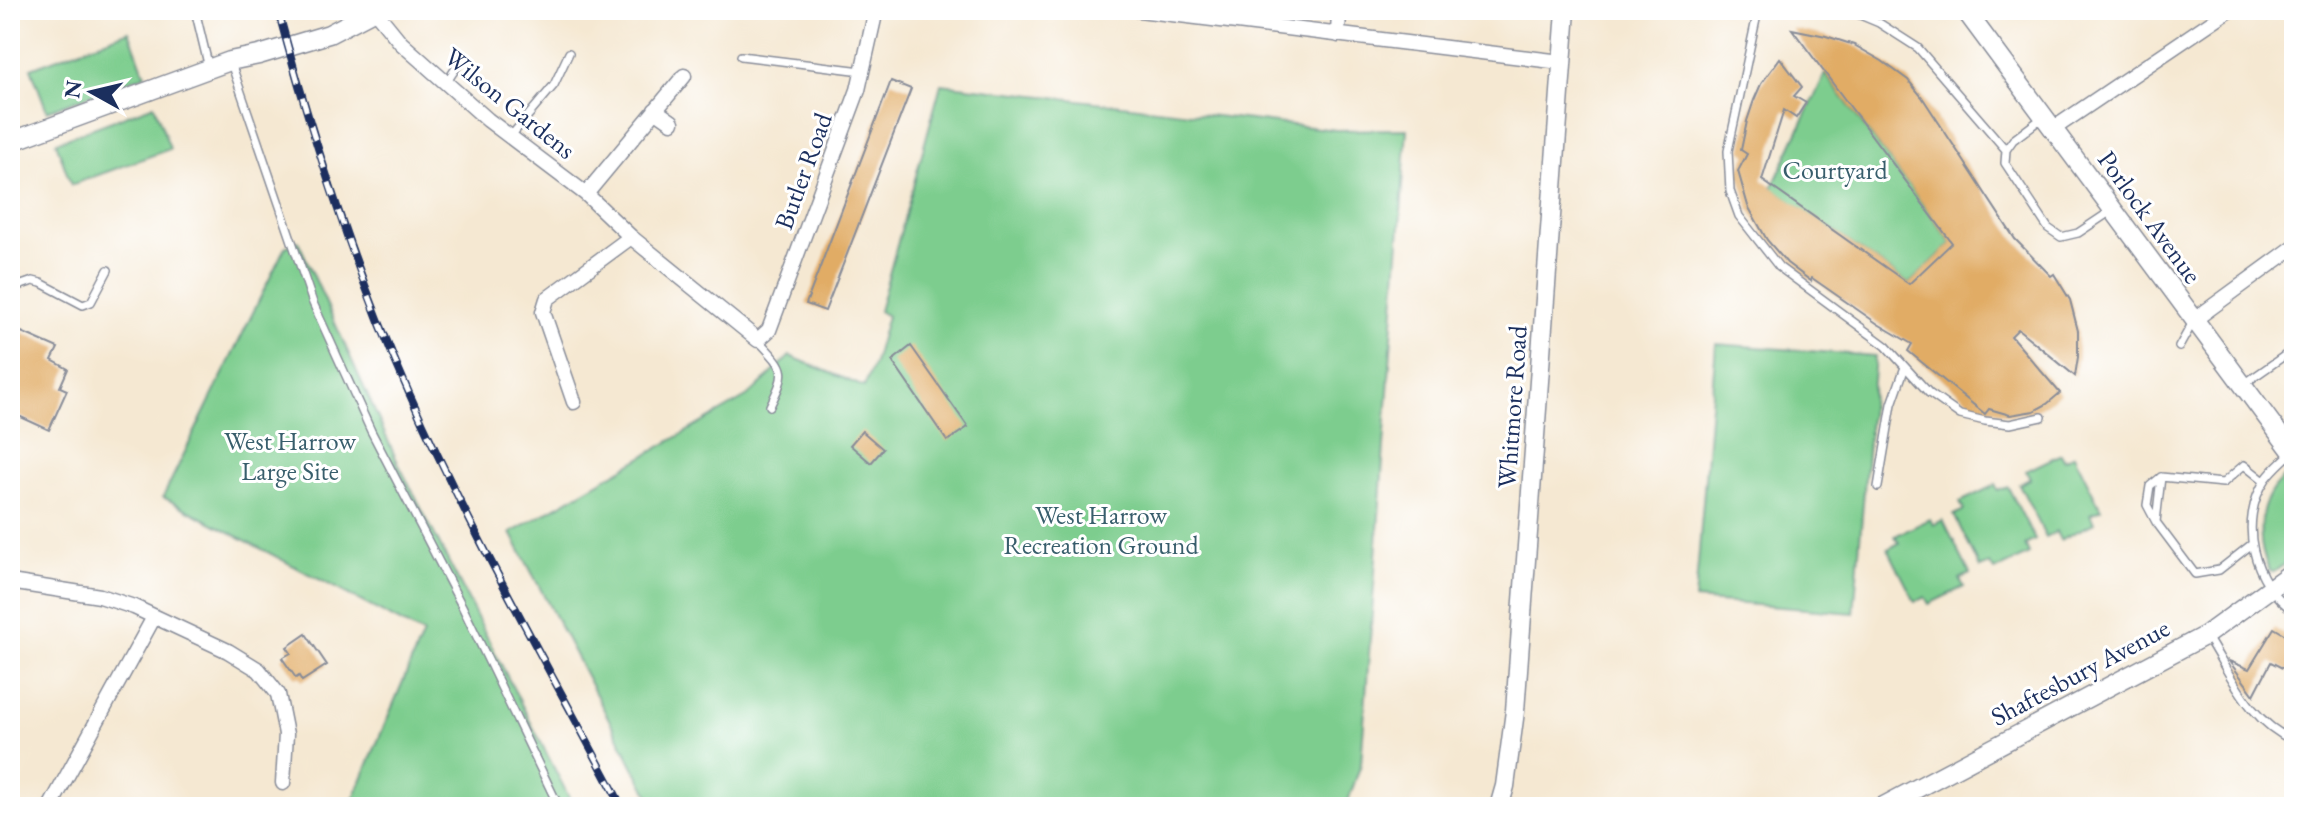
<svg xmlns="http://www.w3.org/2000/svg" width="2304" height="817" font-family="'EB Garamond',serif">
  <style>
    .green { fill: #7dcd8e; stroke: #4c7e76; stroke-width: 2 }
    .building { fill: #e1ac65 }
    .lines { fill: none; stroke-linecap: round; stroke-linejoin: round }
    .service-casing { stroke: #888c98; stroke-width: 10 }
    .minor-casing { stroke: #888c98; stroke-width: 17 }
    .tertiary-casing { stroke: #888c98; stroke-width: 21 }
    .service { stroke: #fff; stroke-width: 7 }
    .minor { stroke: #fff; stroke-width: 14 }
    .tertiary { stroke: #fff; stroke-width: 18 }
    .rail-casing { stroke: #1b2f5e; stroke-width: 8 }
    .rail { stroke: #fff; stroke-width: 5; stroke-dasharray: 15; stroke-linecap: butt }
    .labels { text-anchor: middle; stroke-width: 6; stroke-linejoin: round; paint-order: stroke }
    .street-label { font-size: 26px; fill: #1b2f5e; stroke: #fff }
    .park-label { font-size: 26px; fill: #385e6c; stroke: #fff }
  </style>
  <rect width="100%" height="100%" fill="#fff"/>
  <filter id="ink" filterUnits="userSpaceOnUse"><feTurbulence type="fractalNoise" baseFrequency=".0125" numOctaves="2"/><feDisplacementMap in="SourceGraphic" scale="16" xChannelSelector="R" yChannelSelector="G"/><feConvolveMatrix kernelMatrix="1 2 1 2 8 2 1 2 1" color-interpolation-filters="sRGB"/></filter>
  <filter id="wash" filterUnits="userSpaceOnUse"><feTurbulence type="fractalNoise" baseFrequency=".006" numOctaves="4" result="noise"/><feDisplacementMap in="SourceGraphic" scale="32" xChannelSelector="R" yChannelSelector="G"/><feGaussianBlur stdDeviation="1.8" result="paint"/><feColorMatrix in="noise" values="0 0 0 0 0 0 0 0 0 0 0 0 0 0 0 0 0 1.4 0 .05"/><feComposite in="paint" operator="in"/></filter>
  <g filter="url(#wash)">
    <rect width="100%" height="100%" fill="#f5e8d2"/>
    <path class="green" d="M129,31L145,75L47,111L31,68Z
      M1825,74L1952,243L1909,284L1772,188Z
      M941,84L1336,130L1407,129L1361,764L1346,807H655L511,533L748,396L790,356L864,387L874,363L887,316L879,311Z
      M154,105L170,149L71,185L56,142Z
      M298,241L398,463L574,807H350L423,634L163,497L285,247Z
      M1716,344L1875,356L1854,613L1695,600Z
      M2061,454L2064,460L2074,455L2101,509L2090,514L2094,523L2060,540L2056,532L2046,537L2019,484L2030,479L2026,471Z
      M2283,478L2293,492L2294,502L2287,558L2283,565L2274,572L2270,571C2255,543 2257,500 2283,478Z
      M1995,485L1998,491L2008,487L2035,540L2025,545L2029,554L1994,571L1990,564L1980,568L1954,515L1964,510L1960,502Z
      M1930,519L1933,525L1943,520L1970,574L1960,579L1964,587L1929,604L1925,597L1915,602L1888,549L1899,543L1895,536Z"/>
    <g id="blocks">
      <path class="building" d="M1792,29L1826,36L1854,45L1882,61L1908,80L1922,97L2015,239L2051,276L2054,274L2070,300L2078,331V357L2075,376L2018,329L2011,336L2060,393L2047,404L2034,411L2010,415L1989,409L1985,414L1908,351L1912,344L1878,324L1812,278L1811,281L1787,263L1767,240L1748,206L1738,171L1747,154L1741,150L1747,121L1754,100L1761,84L1780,58L1802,87L1794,96L1806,103L1796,118L1784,110L1762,180L1909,284L1952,243Z
        M891,81L911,89L825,311L806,304Z
        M10,327L58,348L52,360L68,369L60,387L67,390L49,430L10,412Z
        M911,346L968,427L947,441L892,361Z
        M862,431L883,449L871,463L850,445Z
        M2274,628L2294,640V674L2271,662L2254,695L2229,661L2249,669Z
        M306,634L327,665L302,681L299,676L296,678L282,658L291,653L287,647Z"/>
    </g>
  </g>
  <g filter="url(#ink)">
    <use href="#blocks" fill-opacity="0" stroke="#888c98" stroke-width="2"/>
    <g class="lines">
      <g class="service-casing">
        <path id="service" d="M195,10L209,68
          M1758,10L1728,151L1730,191L1739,216L1779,267L1886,346L1929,393L1960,415L1985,421L2010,424L2042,417
          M1848,10L1879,23L1918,48L2006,150
          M741,56L862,71
          M231,63L313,303L371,431L462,606L559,807
          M446,83L458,65
          M2042,118L2013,140L2006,150L2005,163L2048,228L2061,237L2078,233L2111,211
          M510,137L554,85L569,53
          M10,289L33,281L41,283L83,305L91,302L108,270
          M758,340C786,370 788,369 770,406
          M2179,347L2193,322
          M2244,384L2294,349
          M2292,452C2283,461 2273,469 2266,479C2237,521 2253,584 2294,611
          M1878,487L1892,404L1905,367
          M2156,522L2147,505L2150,486L2161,477
          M2252,544L2219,570L2195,574L2156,522L2161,477L2223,483L2244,465L2264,481
          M2207,637C2233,678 2248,720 2294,741"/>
      </g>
      <g class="minor-casing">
        <path id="minor" d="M1139,10L1561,62
          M375,11L401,43L488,120L586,194L631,237L758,340L769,330L858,90L876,10
          M1338,35L1339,10
          M655,110L672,122
          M2053,129L2229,10
          M586,194L684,76
          M2194,320L2294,247
          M574,402L543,312L547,299L631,237
          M10,582L100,596L134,607L228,651L259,670L278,694L286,734L283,783
          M50,807L154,617"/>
      </g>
      <g class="tertiary-casing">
        <path id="tertiary" d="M1965,10L2294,454
          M10,142L230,61L259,55L329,34L375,10
          M1499,807L1505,786L1515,711L1566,10
          M1882,807L2206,635L2294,571"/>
      </g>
      <use href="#service" class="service"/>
      <use href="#minor" class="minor"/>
      <use href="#tertiary" class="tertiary"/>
      <g class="rail-casing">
        <path id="rail" d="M278,10C313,141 354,269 409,393C472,535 550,670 622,807"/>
      </g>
      <use href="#rail" class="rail"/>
    </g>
  </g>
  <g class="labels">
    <g class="street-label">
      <text transform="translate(510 103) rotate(39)" y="9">Wilson Gardens</text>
      <text transform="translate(803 171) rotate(-70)" y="9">Butler Road</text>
      <text transform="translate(2150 217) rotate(54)" y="9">Porlock Avenue</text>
      <text transform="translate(1512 407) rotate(-86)" y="9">Whitmore Road</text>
      <text transform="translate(2080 672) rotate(-28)" y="9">Shaftesbury Avenue</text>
    </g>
    <g class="park-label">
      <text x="1835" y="179">Courtyard</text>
      <text x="290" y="450">West Harrow<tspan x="290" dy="30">Large Site</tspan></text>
      <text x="1101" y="524">West Harrow<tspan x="1101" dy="30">Recreation Ground</tspan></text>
    </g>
  </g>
  <rect width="2304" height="817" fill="none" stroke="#fff" stroke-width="40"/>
  <g transform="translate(92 92) rotate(278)" stroke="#ffffff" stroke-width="6" paint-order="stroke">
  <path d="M0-6L14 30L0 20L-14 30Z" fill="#1b2f5e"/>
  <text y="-12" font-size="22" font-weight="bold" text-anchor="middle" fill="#1b2f5e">N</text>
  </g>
</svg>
